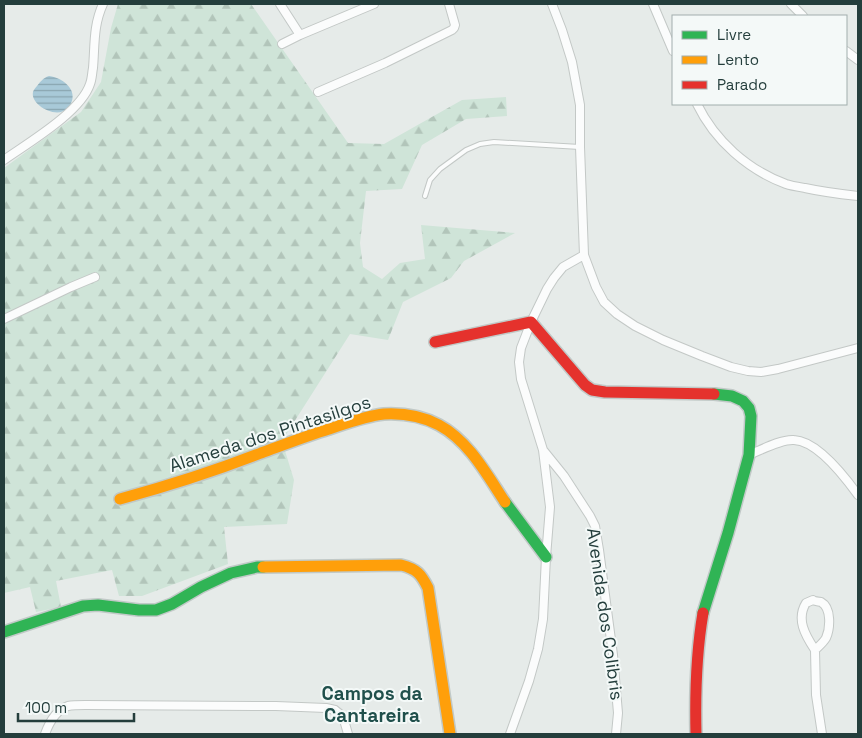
<svg xmlns="http://www.w3.org/2000/svg" width="862" height="738" font-family="'Space Grotesk',sans-serif">
  <style>
    .forest { fill: url(#forest-firs) }
    .water { fill: url(#water-rules) }
    .lines { fill: none; stroke-linecap: round; stroke-linejoin: round }
    .lane-casing { stroke: #c3c8c6; stroke-width: 6 }
    .street-casing { stroke: #c3c8c6; stroke-width: 10 }
    .fast-casing { stroke: #c1c9c7; stroke-width: 14 }
    .slow-casing { stroke: #c1c9c7; stroke-width: 14 }
    .jam-casing { stroke: #c1c9c7; stroke-width: 14 }
    .lane { stroke: #fbfcfc; stroke-width: 4 }
    .street { stroke: #fbfcfc; stroke-width: 8 }
    .fast { stroke: #30b455; stroke-width: 11 }
    .slow { stroke: #ff9f0a; stroke-width: 11 }
    .jam { stroke: #e5322d; stroke-width: 11 }
    .labels { text-anchor: middle; stroke-width: 4; stroke-linejoin: round; paint-order: stroke }
    .street-label { font-size: 18px; fill: #243e3c; stroke: #f4f9f8 }
    .neighbourhood-label { font-size: 19px; font-weight: bold; fill: #20504c; stroke: #f4f9f8 }
  </style>
  <defs>
    <pattern id="forest-firs" width="22" height="20" patternUnits="userSpaceOnUse" patternTransform="scale(1.25)"><rect width="22" height="20" fill="#cfe4d8"/><path d="M5 1l3.5 6h-7zM16 11l3.5 6h-7z" fill="#b2c5ba"/></pattern>
    <pattern id="water-rules" width="6" height="5" patternUnits="userSpaceOnUse" patternTransform="scale(1.25)"><rect width="6" height="5" fill="#a8c9d8"/><path d="M0 2.5h6" fill="none" stroke="#89a5b0"/></pattern>
  </defs>
  <rect width="100%" height="100%" fill="#e6ebe9"/>
  <path class="forest" d="M118,4H251L348,143L384,144L462,100L506,97L507,116L466,119L422,145L402,189L366,191L360,243L363,267L382,279L400,263L425,259L421,225L515,233L464,261L451,278L403,302L388,340L350,334L282,441L294,480L287,524L224,527L228,564L142,596H119L112,570L56,581L61,607L36,612L30,587L4,593V168L81,112L101,82L111,28Z"/>
  <path class="water" d="M49,76C64,78 81,92 68,108C57,120 30,105 33,92C33,91 36,87 37,86C41,81 43,78 49,76Z"/>
  <g class="lines">
    <g class="lane-casing">
      <path id="lane" d="M425,196L430,180L440,169L466,150L480,144L494,142L580,147"/>
    </g>
    <g class="street-casing">
      <path id="street" d="M280,4L300,35
        M552,4L562,30L572,62L580,105V147L584,255L596,287L604,302L617,314L635,326L663,340L702,356L731,367L748,371L761,372L778,369L858,348
        M653,4L673,51
        M791,4L803,16
        M282,44L300,35L374,4
        M846,51L858,60
        M318,92L385,63L452,30L454,28L455,25L449,4
        M697,104C715,141 748,170 786,184C792,186 799,187 805,188C823,192 840,194 858,196
        M4,160C28,143 81,112 90,84C92,79 92,73 93,68C95,45 93,26 103,4
        M4,319L71,287L95,277
        M543,450L564,476L590,516L595,526L599,550L613,655L618,713L616,734
        M749,455C761,450 781,439 794,440C817,441 845,477 858,495
        M813,600C814,601 821,602 821,602C832,608 830,629 826,638C823,643 819,646 815,650C805,635 796,619 806,603Z
        M815,650L816,695L822,734
        M45,734C49,723 56,710 68,706C73,705 79,705 85,705L276,706L326,708L335,710L340,714L344,720L348,734
        M510,734L529,681L538,649L543,619L546,557L550,507L543,450L521,379L519,362L521,348L531,322L547,289L554,278L563,267L584,255"/>
    </g>
    <g class="fast-casing">
      <path id="fast" d="M505,502L546,557
        M703,613L728,533L749,455L751,416L749,408L743,401L732,396L714,394
        M4,632L83,606L98,605L139,610H156L172,604L201,587L231,573L257,567H263"/>
    </g>
    <g class="slow-casing">
      <path id="slow" d="M120,499C168,486 215,471 261,453C283,445 306,436 329,429C347,423 365,416 384,414C403,413 422,416 439,425C469,441 487,475 505,502
        M263,567L401,565C417,569 421,574 428,588L450,734"/>
    </g>
    <g class="jam-casing">
      <path id="jam" d="M435,342L531,322L585,385L592,390L605,392L714,394
        M696,734C695,693 696,654 703,613"/>
    </g>
    <use href="#lane" class="lane"/>
    <use href="#street" class="street"/>
    <use href="#fast" class="fast"/>
    <use href="#slow" class="slow"/>
    <use href="#jam" class="jam"/>
  </g>
  <g class="labels">
    <g class="street-label">
      <text transform="translate(270 434) rotate(-18)" y="6">Alameda dos Pintasilgos</text>
      <text transform="translate(605 614) rotate(82)" y="6">Avenida dos Colibris</text>
    </g>
    <g class="neighbourhood-label">
      <text x="372" y="700">Campos da<tspan x="372" dy="22">Cantareira</tspan></text>
    </g>
  </g>
  <rect width="862" height="738" fill="none" stroke="#243e3c" stroke-width="10"/>
  <rect x="672" y="15" width="175" height="90" fill="#f4f9f8" stroke="#a1aead"/>
  <rect x="682" y="31" width="25" height="8" fill="#30b455" stroke="#a1aead"/>
  <text x="717" y="40" font-size="15" fill="#243e3c">Livre</text>
  <rect x="682" y="56" width="25" height="8" fill="#ff9f0a" stroke="#a1aead"/>
  <text x="717" y="65" font-size="15" fill="#243e3c">Lento</text>
  <rect x="682" y="81" width="25" height="8" fill="#e5322d" stroke="#a1aead"/>
  <text x="717" y="90" font-size="15" fill="#243e3c">Parado</text>
  <path d="M18 713v8h116v-8" fill="none" stroke="#243e3c" stroke-width="2.5"/>
  <text x="25" y="713" font-size="15" fill="#243e3c" stroke="#f4f9f8" stroke-width="4" paint-order="stroke">100 m</text>
</svg>
